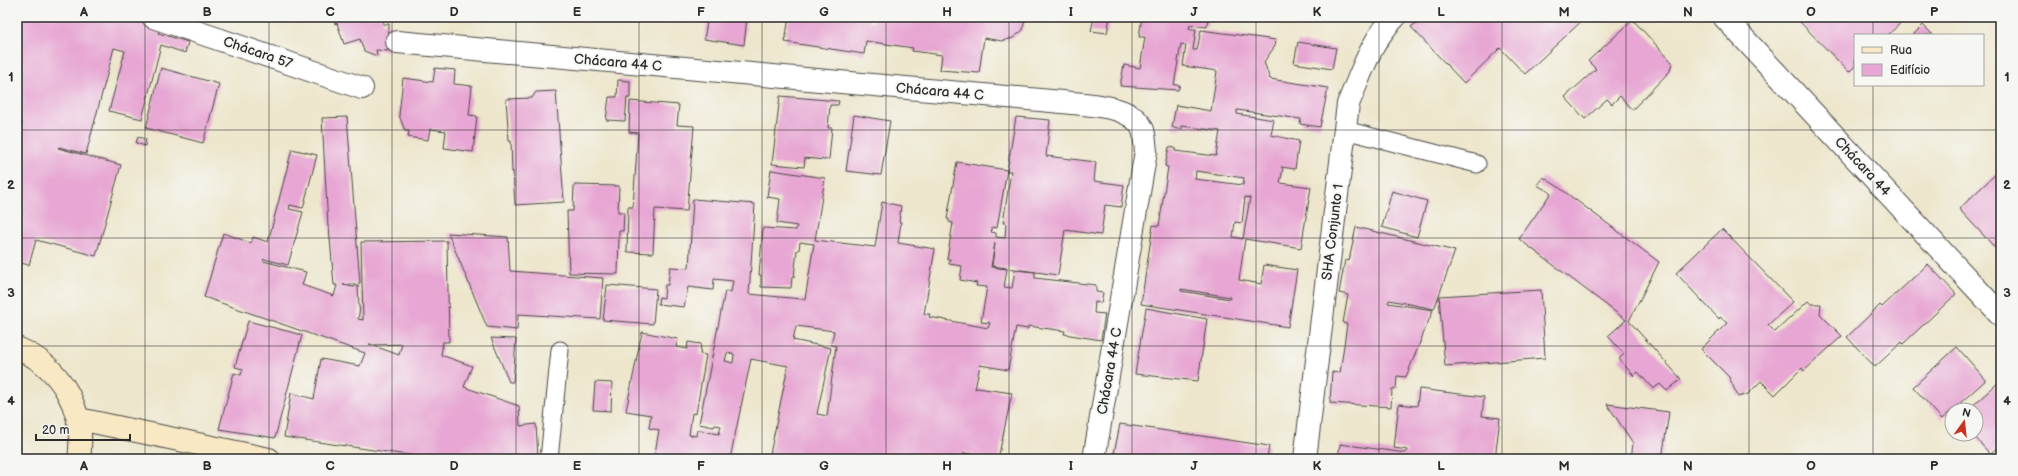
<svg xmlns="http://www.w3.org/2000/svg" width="2018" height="476" font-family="'Balsamiq Sans',sans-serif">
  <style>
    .building { fill: #e7a6d3; fill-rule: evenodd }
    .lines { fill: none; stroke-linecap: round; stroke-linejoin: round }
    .lane-casing { stroke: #484743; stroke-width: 19 }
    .street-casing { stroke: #484743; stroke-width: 24 }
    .secondary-casing { stroke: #484743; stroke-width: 24 }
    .lane { stroke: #fff; stroke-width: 17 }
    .street { stroke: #fff; stroke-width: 22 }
    .secondary { stroke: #f8e8c3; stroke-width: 22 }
    .grid { fill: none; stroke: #2b2b2b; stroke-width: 1; stroke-opacity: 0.55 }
    .labels { text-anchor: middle; stroke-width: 4; stroke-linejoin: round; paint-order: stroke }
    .street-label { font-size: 14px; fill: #2b2b2b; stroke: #f6f6f2 }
    .neatline { fill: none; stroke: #2b2b2b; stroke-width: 1.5 }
    .grid-label { font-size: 13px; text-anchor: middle; font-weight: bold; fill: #2b2b2b }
  </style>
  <rect width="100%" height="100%" fill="#f6f6f2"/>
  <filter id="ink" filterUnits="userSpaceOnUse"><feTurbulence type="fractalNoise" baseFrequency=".025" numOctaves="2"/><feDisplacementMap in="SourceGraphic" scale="8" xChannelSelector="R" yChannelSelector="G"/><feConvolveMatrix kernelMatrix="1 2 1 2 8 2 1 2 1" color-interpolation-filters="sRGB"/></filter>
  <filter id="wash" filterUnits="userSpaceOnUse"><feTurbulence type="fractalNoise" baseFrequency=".012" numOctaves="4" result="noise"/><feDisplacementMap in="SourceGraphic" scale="16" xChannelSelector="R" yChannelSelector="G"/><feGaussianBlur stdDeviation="0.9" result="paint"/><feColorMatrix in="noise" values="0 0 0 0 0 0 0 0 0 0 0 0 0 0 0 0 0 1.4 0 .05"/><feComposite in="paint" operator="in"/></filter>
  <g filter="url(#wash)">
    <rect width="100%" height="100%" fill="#ede6cc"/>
    <g id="blocks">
      <path class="building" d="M17,17H126L160,27L158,33L188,42L185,53L161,45L142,119L109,111L125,51L114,48L86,154L59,147L58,148L121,165L96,256L36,240L29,265L17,262V143L22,122L17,120Z
        M333,17H383V24H389L388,51L376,50L377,56L364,51L360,39L344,44L337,23L335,24Z
        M708,17H747L744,45L704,39Z
        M789,17H869V21H874L875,17H1025L1023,30L1013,38L1002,41L984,38L979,73L940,70L942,55L912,51L913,48L866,41L864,54L785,42Z
        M1094,17H1110L1107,33L1091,31Z
        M1142,17H1208L1207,27L1190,25L1189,29H1196L1193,50H1197L1201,30L1276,40L1275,46L1264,62L1270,79L1328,88L1320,127L1300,124L1301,119L1237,110V114L1274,120L1271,135L1299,141L1295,169L1281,167L1283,169L1280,183L1311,187L1301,248L1245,239L1239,280L1261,284L1264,265L1297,270L1288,327L1141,304L1153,225L1159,226L1168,167L1165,166L1169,147L1175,148V151L1216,156L1220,131L1182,126V129H1177L1172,127L1176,105L1211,111L1217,71L1183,66L1186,45L1181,44L1174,85H1180L1178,90L1120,86L1124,65L1140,68L1145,37H1139ZM1196,171L1244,178L1243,185L1195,179ZM1245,197L1250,198L1243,239L1233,237L1235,222L1242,223ZM1181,289L1230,297V299L1181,291Z
        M1424,17H1586L1525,74L1500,48L1464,83L1411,27Z
        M1795,17H1907L1888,35H1855V66L1849,72Z
        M1633,20L1672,62L1670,71L1632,110L1620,96L1612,104L1607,99L1585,119L1565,97L1596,69L1588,61Z
        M1923,25L1933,35H1912L1914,34Z
        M1298,42L1336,48L1332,69L1294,63Z
        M161,68L219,84L203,143L146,128Z
        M435,68L455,70L454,84L472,86L469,115L477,116L473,152L444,148L446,131L430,129L428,140L408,137L409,131H405L399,115L403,78L433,82Z
        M618,80L630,81V98H627L625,121L606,120L609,97H617Z
        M556,91L564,202L515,205L513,171L512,172L511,141H509L506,99L532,98L536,92Z
        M780,96L839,101L838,105H830L828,128H832L829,159L825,160L805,158L804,167L772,164Z
        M630,101L679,105L677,125L694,126L687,211L655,209L653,253L627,252L628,207H633L638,133L629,132Z
        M854,115L890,121L881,175L846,171Z
        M347,117L360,283L343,285L354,287V286H358L359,308H360L358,319L363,320L361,242L447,241L449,342H443L441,355L472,366L464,387L519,406L520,426L536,424L538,459H435L284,437L291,393L314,399L321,359L360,366L365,353L204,297L223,233L251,243L253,237L268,242L292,149L317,155L303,208L290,205L289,209L303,212L288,265L264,259L263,261L306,272L302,285L334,296L337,285H334L329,227H328L322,118ZM369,344L374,345L402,344L399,355Z
        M1016,117L1050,120L1046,156L1096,162L1094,181L1124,185L1121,207L1105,205L1101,235L1065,230L1058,275L992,266L995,243L991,267L1007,269L1004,287L1012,288L1015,270L1035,272V278L1096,285V292L1103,293L1101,303L1095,302L1094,313L1105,314L1101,340L1064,334L1065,331L1028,326V329L1016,327L1008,370L980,365L975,389L977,388L1012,393L998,459H971L972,454L964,453L963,459H769L788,366L751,359L730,459H654L659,430L649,428L651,415L626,411L642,332L678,339L676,347L687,349L688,342L701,344L700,354L706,355L696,414L692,413L689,435L696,436L697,430L719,434L721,426L715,425L714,427L699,424L725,291L731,292L733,281L714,279L713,290L688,287L684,307L658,304L659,297L664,298L665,285H668L670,267L689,268L693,199L755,204L749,294L801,299H805L814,244L800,242L799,250H797L794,277H792L791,288L761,287V275H759L763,228L796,230L797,226L777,223L780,199L767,197L771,170L825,178L815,240L875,247L882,202L901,206L899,222H901L898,243L935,249L924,314H930L929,317L988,328L990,323L981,322L987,287L976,286L977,283L960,280L962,266L949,264L950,259H947L953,223L949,222V219H947L957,162L1007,170L997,228L992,227L991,232L996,233V237L1005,238L1006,223H1003L1011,171H1007ZM796,326L834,331L831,345L836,346L827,416L817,414L831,348L793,340ZM727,353L734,354L733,363L725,361Z
        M138,137L146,139L145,146L136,143Z
        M2001,169V249L1999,252L1959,209Z
        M1543,177L1557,186L1659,262L1629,321L1681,379L1667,391L1660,384L1653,389L1638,372L1634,376L1619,359L1624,354L1608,336L1626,320L1519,239L1551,193L1537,185Z
        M574,185L619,186L618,212H624L623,231H619L618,274L569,273L567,211H573Z
        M1392,191L1427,201L1417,237L1382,227Z
        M1356,227L1455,251L1434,309L1389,300L1388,303L1433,310L1406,377L1397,376L1396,389H1392L1391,407L1330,403L1332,372L1340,373L1347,324L1343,323L1348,295L1339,293L1345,260L1349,261Z
        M1722,229L1793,302L1768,325L1775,332L1808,301L1811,304H1821L1820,314L1842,336L1804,371L1802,368L1775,395L1761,381L1748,394L1738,397L1729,377L1701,349L1727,323L1720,317L1719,319L1676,273Z
        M448,233L508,237L510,271L603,278L600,319L518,314L517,330L487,327Z
        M1928,264L1956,294L1903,344L1902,342L1875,367L1847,337L1880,305L1882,307Z
        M607,285L656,289L653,324L603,320Z
        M1541,290L1545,358L1445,366L1439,296Z
        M1146,308L1207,319L1198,381L1135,374Z
        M248,321L302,335L275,438L219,429L234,373L241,375L243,369L235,367Z
        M491,338L516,339L513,382H509Z
        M1957,347L1986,380L1942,419L1913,387Z
        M2001,380V444L1990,454L1972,434H1976V410H1968Z
        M595,382L612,383L611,411L593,410Z
        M1419,389L1484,397L1482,416L1500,418L1495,459H1338L1340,444L1406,453L1407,450L1394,448L1399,404L1417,406Z
        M1607,404L1669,412L1662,459H1631L1633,443Z
        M1120,424L1269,446L1267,459H1113Z"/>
    </g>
  </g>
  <g filter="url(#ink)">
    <use href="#blocks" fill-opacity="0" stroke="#484743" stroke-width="1"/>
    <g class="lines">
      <g class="lane-casing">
        <path id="lane" d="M1345,130L1477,164
          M549,459L560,350"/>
      </g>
      <g class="street-casing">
        <path id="street" d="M153,17L362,88
          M1724,17L2001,315
          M397,42L1062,102C1086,105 1133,104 1143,130C1145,136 1145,145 1146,151L1094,459
          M1305,459L1348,104C1361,74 1371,40 1395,17"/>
      </g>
      <g class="secondary-casing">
        <path id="secondary" d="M17,348C62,367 86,411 79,459
          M79,419L269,459"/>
      </g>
      <use href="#lane" class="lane"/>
      <use href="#street" class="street"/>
      <use href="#secondary" class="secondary"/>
    </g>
  </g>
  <path class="grid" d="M145,17V459M269,17V459M392,17V459M516,17V459M639,17V459M762,17V459M886,17V459M1009,17V459M1132,17V459M1256,17V459M1379,17V459M1502,17V459M1626,17V459M1749,17V459M1873,17V35M1873,85V459M17,130H2001M17,238H2001M17,346H2001"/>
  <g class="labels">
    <g class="street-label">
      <text transform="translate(258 52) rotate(19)" y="5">Chácara 57</text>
      <text transform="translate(618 62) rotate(5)" y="5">Chácara 44 C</text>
      <text transform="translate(940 91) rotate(5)" y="5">Chácara 44 C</text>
      <text transform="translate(1863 166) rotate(47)" y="5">Chácara 44</text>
      <text transform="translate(1332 232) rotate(-83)" y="5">SHA Conjunto 1</text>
      <text transform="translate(1109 371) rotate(-80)" y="5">Chácara 44 C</text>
    </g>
  </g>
  <rect width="2018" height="476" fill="none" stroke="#f6f6f2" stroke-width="44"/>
  <rect x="1854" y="34" width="130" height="52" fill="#f6f6f2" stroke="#a5a5a2"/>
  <rect x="1862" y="47" width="20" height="6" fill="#f8e8c3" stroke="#a5a5a2"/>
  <text x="1890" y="54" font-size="12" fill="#2b2b2b">Rua</text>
  <rect x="1862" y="64" width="20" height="12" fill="#e7a6d3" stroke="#a5a5a2"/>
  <text x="1890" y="74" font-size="12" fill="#2b2b2b">Edifício</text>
  <g transform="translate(1964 422) rotate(15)"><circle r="19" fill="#f6f6f2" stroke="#a5a5a2"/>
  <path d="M0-3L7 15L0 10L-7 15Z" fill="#c8321e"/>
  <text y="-6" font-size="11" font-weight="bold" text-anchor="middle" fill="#2b2b2b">N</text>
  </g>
  <path d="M36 434v6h94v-6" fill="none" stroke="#2b2b2b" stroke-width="2"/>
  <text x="42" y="434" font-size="12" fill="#2b2b2b" stroke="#f6f6f2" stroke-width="3" paint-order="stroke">20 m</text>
  <rect x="22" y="22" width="1974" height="432" class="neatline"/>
  <g class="grid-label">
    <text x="84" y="16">A</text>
    <text x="207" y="16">B</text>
    <text x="330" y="16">C</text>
    <text x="454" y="16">D</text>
    <text x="577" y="16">E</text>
    <text x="701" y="16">F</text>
    <text x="824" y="16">G</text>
    <text x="947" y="16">H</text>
    <text x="1071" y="16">I</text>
    <text x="1194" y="16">J</text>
    <text x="1317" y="16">K</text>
    <text x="1441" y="16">L</text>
    <text x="1564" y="16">M</text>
    <text x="1688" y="16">N</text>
    <text x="1811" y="16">O</text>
    <text x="1934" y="16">P</text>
    <text x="11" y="81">1</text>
    <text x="2007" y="81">1</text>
    <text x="11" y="189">2</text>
    <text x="2007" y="189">2</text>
    <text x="11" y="297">3</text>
    <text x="2007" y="297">3</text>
    <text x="11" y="405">4</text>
    <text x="2007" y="405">4</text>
    <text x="84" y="470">A</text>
    <text x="207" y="470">B</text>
    <text x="330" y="470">C</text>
    <text x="454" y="470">D</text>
    <text x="577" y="470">E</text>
    <text x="701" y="470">F</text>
    <text x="824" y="470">G</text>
    <text x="947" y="470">H</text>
    <text x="1071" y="470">I</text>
    <text x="1194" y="470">J</text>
    <text x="1317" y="470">K</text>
    <text x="1441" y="470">L</text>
    <text x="1564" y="470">M</text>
    <text x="1688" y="470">N</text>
    <text x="1811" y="470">O</text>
    <text x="1934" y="470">P</text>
  </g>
</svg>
